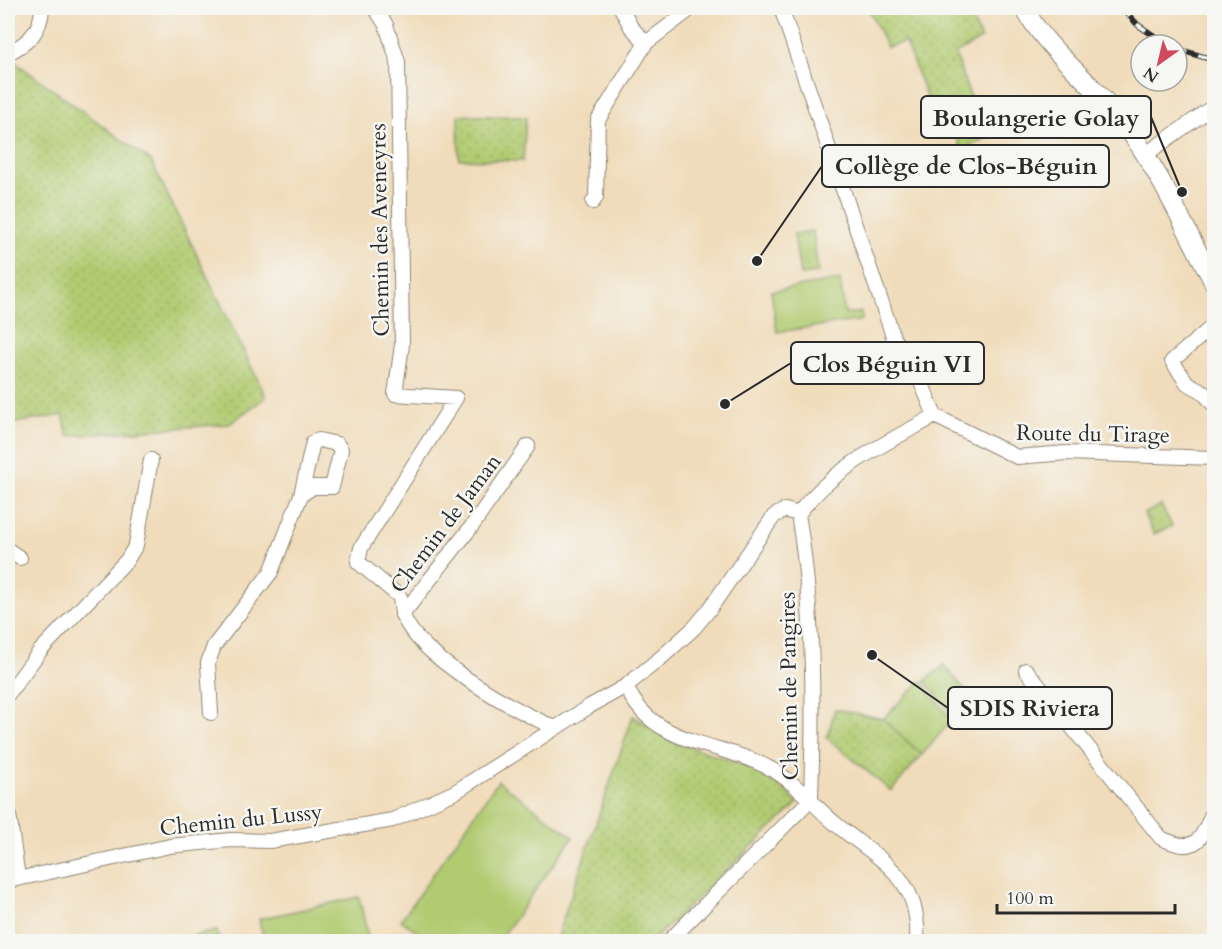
<svg xmlns="http://www.w3.org/2000/svg" width="1222" height="949" font-family="Cardo,serif">
  <style>
    .grass { fill: url(#grass-dots); stroke: #6e7b4e; stroke-width: 1.5 }
    .park { fill: url(#park-crowns); stroke: #6e7b4e; stroke-width: 1.5 }
    .garden { fill: #b1cb71; stroke: #6e7b4e; stroke-width: 1.5 }
    .lines { fill: none; stroke-linecap: round; stroke-linejoin: round }
    .minor-casing { stroke: #8e8472; stroke-width: 16 }
    .major-casing { stroke: #8e8472; stroke-width: 20 }
    .minor { stroke: #fff; stroke-width: 14 }
    .major { stroke: #fff; stroke-width: 18 }
    .rail-casing { stroke: #2b2b2b; stroke-width: 6 }
    .rail { stroke: #f6f6f2; stroke-width: 4; stroke-dasharray: 11; stroke-linecap: butt }
    .labels { text-anchor: middle; stroke-width: 5; stroke-linejoin: round; paint-order: stroke }
    .street-label { font-size: 22px; fill: #2b2b2b; stroke: #f6f6f2 }
    .leader { fill: none; stroke: #2b2b2b; stroke-width: 2 }
    .callout-dot { fill: #2b2b2b; stroke: #f6f6f2; stroke-width: 2 }
    .callout { fill: #f6f6f2; stroke: #2b2b2b; stroke-width: 2 }
    .callout-label { font-size: 24px; text-anchor: middle; font-weight: bold; fill: #2b2b2b }
  </style>
  <defs>
    <pattern id="grass-dots" width="8" height="8" patternUnits="userSpaceOnUse" patternTransform="scale(1.5)"><rect width="8" height="8" fill="#b1cb71"/><path d="M2 2h.1M6 6h.1" fill="none" stroke="#98ae62" stroke-width="1.8" stroke-linecap="round"/></pattern>
    <pattern id="park-crowns" width="20" height="18" patternUnits="userSpaceOnUse" patternTransform="scale(1.5)"><rect width="20" height="18" fill="#b1cb71"/><path d="M2 6a3 3 0 1 1 6 0M12 15a3 3 0 1 1 6 0" fill="none" stroke="#98ae62"/></pattern>
  </defs>
  <rect width="100%" height="100%" fill="#f6f6f2"/>
  <filter id="ink" filterUnits="userSpaceOnUse"><feTurbulence type="fractalNoise" baseFrequency=".0167" numOctaves="2"/><feDisplacementMap in="SourceGraphic" scale="12" xChannelSelector="R" yChannelSelector="G"/><feConvolveMatrix kernelMatrix="1 2 1 2 8 2 1 2 1" color-interpolation-filters="sRGB"/></filter>
  <filter id="wash" filterUnits="userSpaceOnUse"><feTurbulence type="fractalNoise" baseFrequency=".008" numOctaves="4" result="noise"/><feDisplacementMap in="SourceGraphic" scale="24" xChannelSelector="R" yChannelSelector="G"/><feGaussianBlur stdDeviation="1.35" result="paint"/><feColorMatrix in="noise" values="0 0 0 0 0 0 0 0 0 0 0 0 0 0 0 0 0 1.4 0 .05"/><feComposite in="paint" operator="in"/></filter>
  <g filter="url(#wash)">
    <rect width="100%" height="100%" fill="#f0dcba"/>
    <path class="grass" d="M868,8H967L981,39L955,54L985,138L962,151L945,106L927,98L905,42L887,47Z
      M8,57L151,161L266,397L229,424L68,436L63,415L8,424Z
      M458,115L526,117L523,161L459,159Z
      M835,709L883,719L922,755L891,791L827,738Z
      M633,716L670,740L765,772L798,803L652,941L555,942Z"/>
    <path class="park" d="M813,231L818,273L800,275L794,234Z
      M1161,505L1172,526L1154,534L1144,514Z"/>
    <path class="garden" d="M840,280L845,314L861,312L862,320L777,332L771,291Z
      M944,665L975,702L956,718L925,681Z
      M921,681L952,720L922,755L883,719Z
      M498,781L573,837L499,941H431L401,920Z
      M359,897L369,941H264L259,919Z
      M217,931L219,941H170Z"/>
  </g>
  <g filter="url(#ink)">
    <g class="lines">
      <g class="minor-casing">
        <path id="minor" d="M375,8L386,25L398,62L402,345L395,394L456,398L361,548L358,562L400,597C401,603 401,611 403,616C421,659 513,709 555,728
          M621,8L631,27L646,43
          M781,8L894,339L919,377L935,416
          M8,53C28,43 41,32 42,8
          M1146,154L1214,106
          M593,202L596,197L598,120L646,43L692,8
          M1214,325L1172,361L1187,383L1202,391L1214,405
          M8,550L20,558
          M402,615L472,526L528,446
          M1026,670L1161,838C1197,855 1201,840 1214,809
          M626,686C652,747 721,741 771,769C797,783 815,807 837,825C880,861 921,876 917,942
          M8,694L40,651L127,560L136,545L151,460
          M211,713L208,663L214,646L271,572L301,495L313,442L319,440L337,444L341,450L332,487H313L301,495
          M8,807L18,878
          M8,881L170,846L231,840L270,841L393,820L455,792L590,706L626,686L663,656L694,628L709,610L774,516L785,510L798,514C834,467 884,444 935,416L1017,457L1066,453L1214,458
          M668,942L811,799C814,704 814,609 798,514"/>
      </g>
      <g class="major-casing">
        <path id="major" d="M1024,8C1048,52 1088,78 1119,117C1159,168 1184,227 1214,283"/>
      </g>
      <use href="#minor" class="minor"/>
      <use href="#major" class="major"/>
      <g class="rail-casing">
        <path id="rail" d="M1122,8L1138,25L1168,45
          M1177,49L1214,60"/>
      </g>
      <use href="#rail" class="rail"/>
    </g>
  </g>
  <g class="labels">
    <g class="street-label">
      <text transform="translate(379 230) rotate(-91)" y="8">Chemin des Aveneyres</text>
      <text transform="translate(1093 433) rotate(1)" y="8">Route du Tirage</text>
      <text transform="translate(445 523) rotate(-53)" y="8">Chemin de Jaman</text>
      <text transform="translate(788 686) rotate(-91)" y="8">Chemin de Pangires</text>
      <text transform="translate(241 819) rotate(-6)" y="8">Chemin du Lussy</text>
    </g>
  </g>
  <path class="leader" d="M1182 192L1151 117M757 261L822 166M725 404L791 363M872 655L948 708"/>
  <g class="callout-dot">
    <circle cx="1182" cy="192" r="6"/>
    <circle cx="757" cy="261" r="6"/>
    <circle cx="725" cy="404" r="6"/>
    <circle cx="872" cy="655" r="6"/>
  </g>
  <g class="callout">
    <rect x="921" y="96" width="230" height="42" rx="6"/>
    <rect x="822" y="145" width="287" height="42" rx="6"/>
    <rect x="791" y="342" width="193" height="42" rx="6"/>
    <rect x="948" y="687" width="164" height="42" rx="6"/>
  </g>
  <g class="callout-label">
    <text x="1036" y="126">Boulangerie Golay</text>
    <text x="966" y="174">Collège de Clos-Béguin</text>
    <text x="887" y="372">Clos Béguin VI</text>
    <text x="1030" y="716">SDIS Riviera</text>
  </g>
  <rect width="1222" height="949" fill="none" stroke="#f6f6f2" stroke-width="30"/>
  <g transform="translate(1159 63) rotate(214)"><circle r="28" fill="#f6f6f2" stroke="#a5a5a2" stroke-width="1.5"/>
  <path d="M0-4.5L10 22L0 15L-10 22Z" fill="#d1495b"/>
  <text y="-9" font-size="16" font-weight="bold" text-anchor="middle" fill="#2b2b2b">N</text>
  </g>
  <path d="M997 904v9h178v-9" fill="none" stroke="#2b2b2b" stroke-width="3"/>
  <text x="1006" y="904" font-size="18" fill="#2b2b2b" stroke="#f6f6f2" stroke-width="4.5" paint-order="stroke">100 m</text>
</svg>
